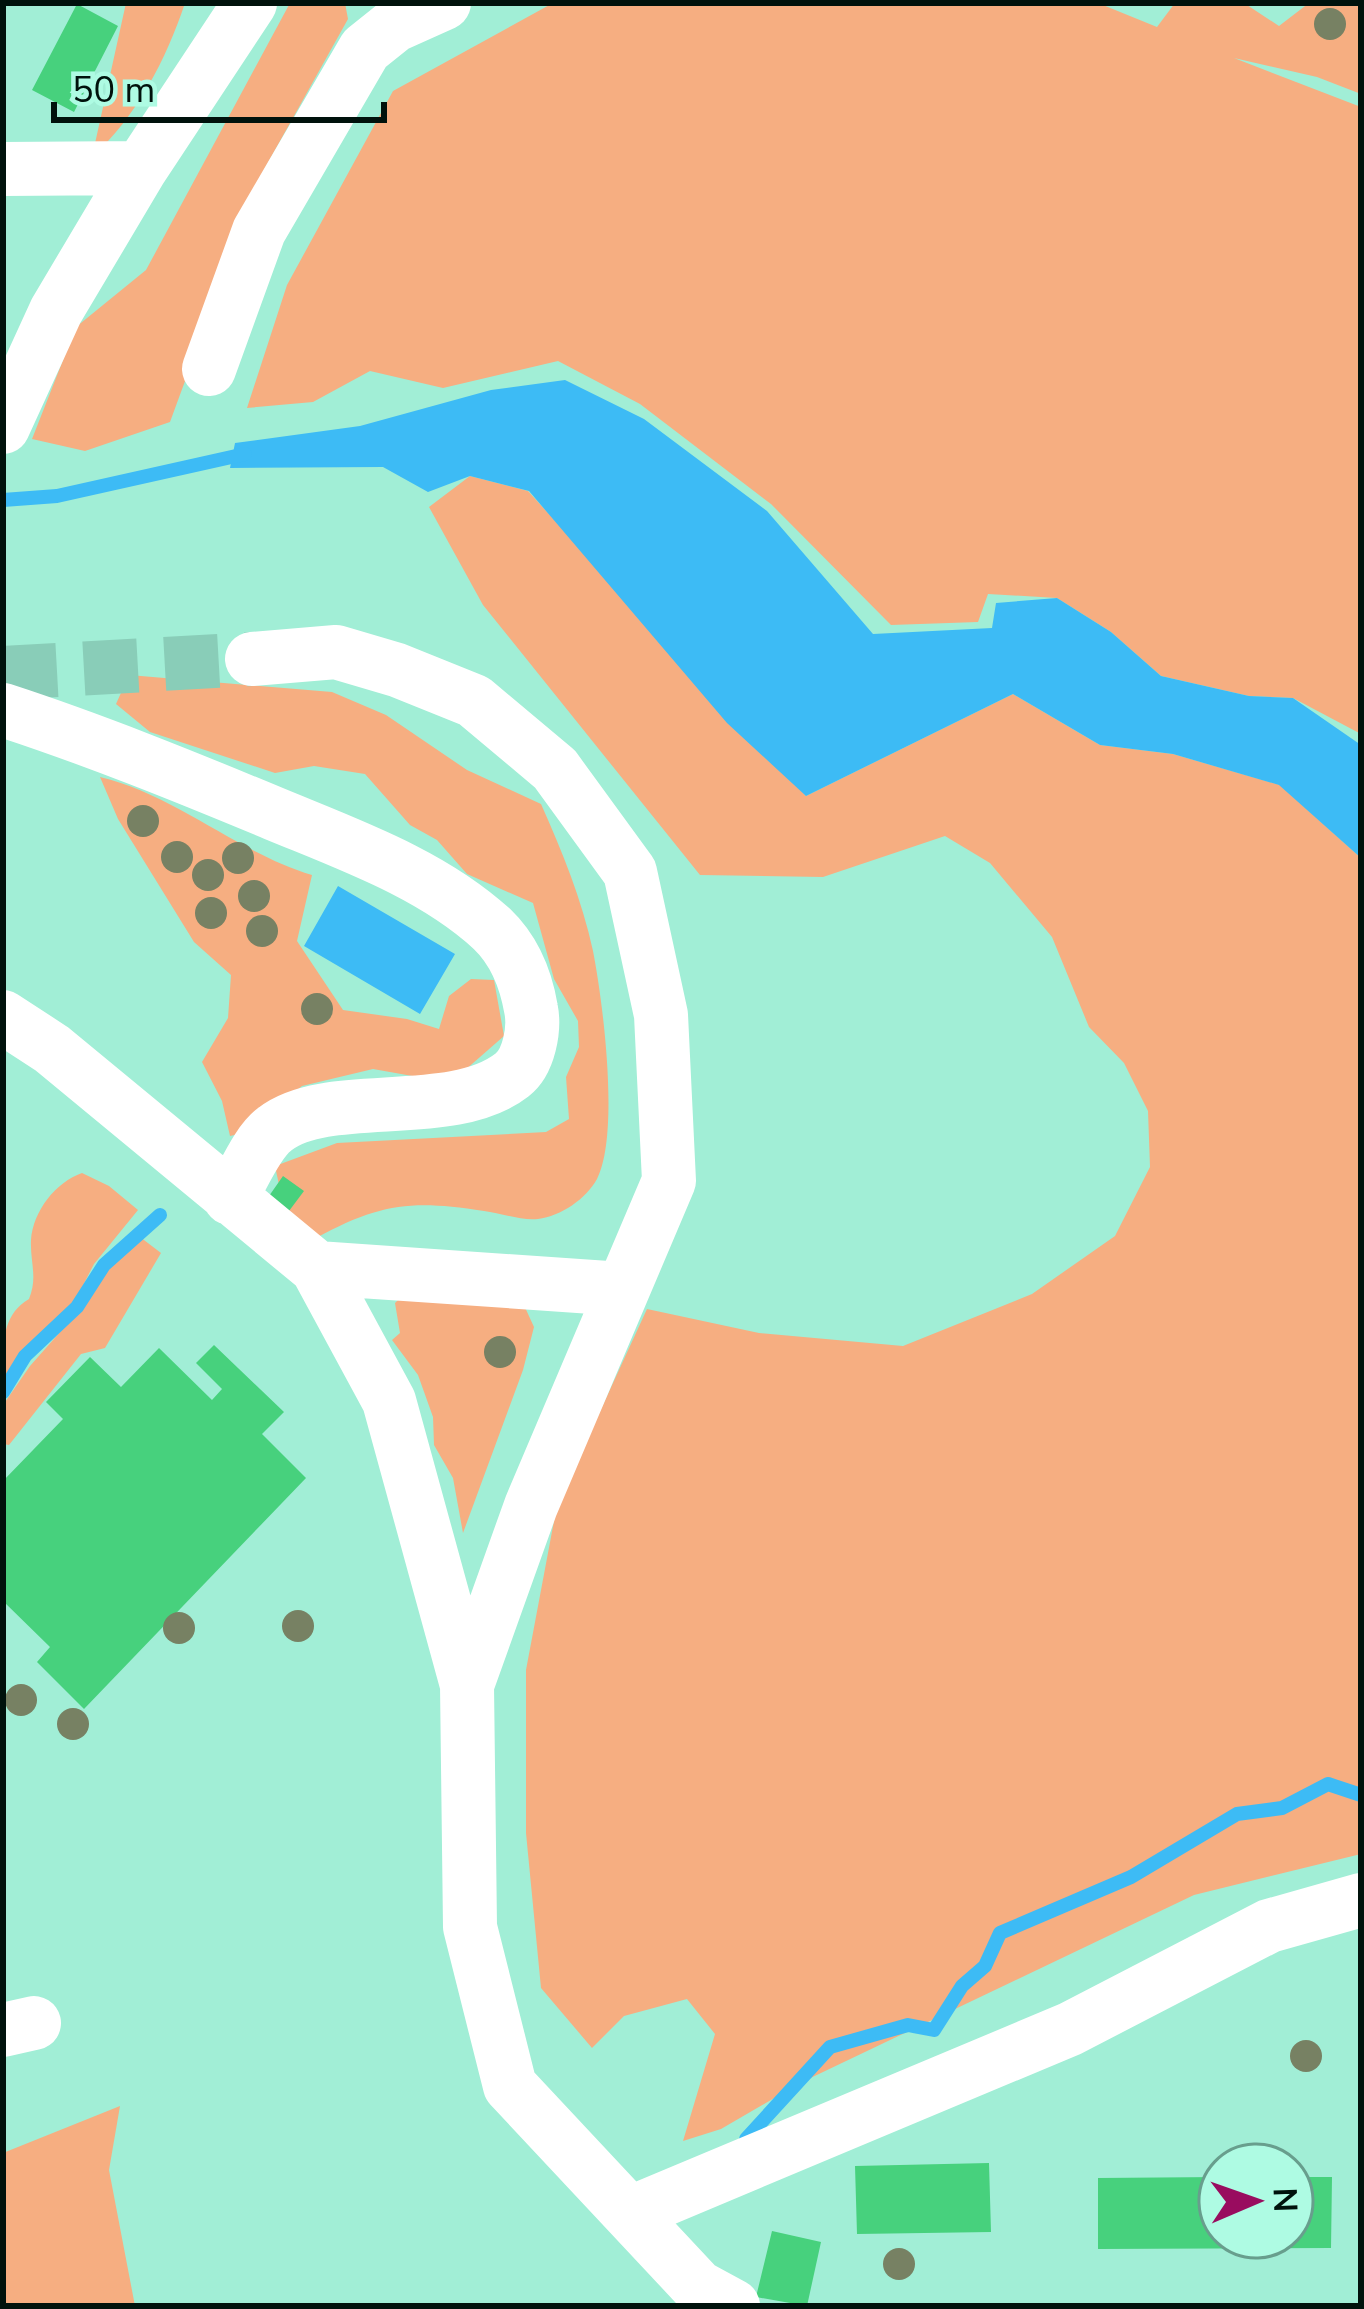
<svg xmlns="http://www.w3.org/2000/svg" width="1364" height="2309" font-family="'Nunito Sans',sans-serif">
  <style>
    .green { fill: #f6ae81 }
    .water { fill: #3dbbf5 }
    .lines { fill: none; stroke-linecap: round; stroke-linejoin: round }
    .stream { stroke: #3dbbf5; stroke-width: 14 }
    .building { fill: #47d17d }
    .minor-tunnel { stroke: #89cdb8; stroke-width: 54; stroke-dasharray: 54 27; stroke-linecap: butt }
    .minor { stroke: #fff; stroke-width: 54 }
    .tree { fill: #778163 }
  </style>
  <rect width="100%" height="100%" fill="#a1eed6"/>
  <path class="green" d="M126,3H185C166,60 137,116 92,157Z
    M290,3H345L348,19L260,177L170,422L85,451L32,439L76,327L146,270Z
    M553,3H1098L1157,27L1175,3H1244L1279,26L1309,3H1361V94L1317,77L1234,58L1361,107V734L1293,698L1249,696L1161,676L1111,632L1057,598L988,594L978,622L891,625L771,504L640,404L558,361L443,388L370,371L313,402L247,408L287,285L393,91Z
    M470,476L528,491L806,796L1013,694L1100,745L1173,754L1280,785L1361,858V1854L1194,1895L800,2083L721,2129L683,2141L715,2034L687,1999L624,2016L592,2048L541,1988L526,1833V1670L557,1505L647,1309L759,1333L903,1346L1032,1294L1115,1236L1150,1167L1148,1111L1124,1063L1089,1027L1052,937L990,863L945,836L823,877L700,875L483,605L429,507Z
    M129,675L332,692L386,715L467,770L541,804C562,851 582,900 593,951C603,1002 620,1134 597,1179C586,1199 561,1216 538,1219C522,1221 500,1213 484,1211C412,1200 381,1203 316,1238L286,1218L275,1166L337,1143L546,1132L569,1119L566,1077L579,1047L578,1021L554,979L533,903L467,874L437,840L410,825L365,774L314,766L275,773L150,732L116,704Z
    M100,777C176,795 238,853 312,875L297,941L343,1010L407,1019L439,1029L449,996L471,979L494,980L504,1036L456,1078L418,1077L373,1069L302,1086L243,1133L230,1136L222,1101L202,1062L228,1018L231,975L194,942L118,819Z
    M82,1173L109,1186L138,1210L94,1264L74,1303L54,1326L24,1349L3,1380C3,1348 0,1316 29,1299C38,1277 30,1263 31,1240C33,1211 56,1182 82,1173Z
    M140,1237L161,1253L105,1348L81,1354L9,1445L3,1444V1405L30,1366L77,1313L125,1244Z
    M409,1289L523,1303L534,1327L523,1370L463,1533L453,1478L434,1445L433,1417L418,1375L392,1340L400,1333L395,1303Z
    M120,2106L109,2170L135,2306H3V2153Z"/>
  <path class="water" d="M565,380L644,419L767,511L873,634L992,628L996,603L1057,598L1111,632L1161,676L1249,696L1293,698L1361,745V858L1279,785L1173,754L1100,745L1013,694L806,796L727,723L529,491L470,476L428,492L383,467L230,468L235,443L360,426L491,390Z
    M338,886L455,954L420,1014L304,946Z"/>
  <g class="lines">
    <path class="stream" d="M3,500L57,496L245,454
      M3,1392L25,1356L77,1307L104,1265L160,1215
      M746,2139L830,2047L908,2025L934,2030L962,1986L985,1966L1000,1933L1131,1877L1237,1814L1282,1808L1328,1784L1361,1795"/>
  </g>
  <path class="building" d="M77,4L118,26L74,112L32,90Z
    M283,1176L304,1191L289,1211L269,1196Z
    M214,1345L284,1412L262,1434L306,1478L84,1709L37,1662L50,1647L3,1601V1481L63,1419L46,1402L90,1357L121,1387L159,1348L212,1400L222,1389L196,1363Z
    M989,2163L991,2232L857,2234L855,2166Z
    M1220,2177V2237H1292V2177H1332L1331,2248L1098,2249V2178Z
    M772,2231L821,2242L807,2306L756,2297Z"/>
  <g class="lines">
    <path class="minor-tunnel" d="M3,673L252,659"/>
    <path class="minor" d="M3,169L141,168
      M209,369L259,231L365,49L395,25L444,3
      M3,427L56,311L141,168L250,3
      M252,659L336,652L397,670L474,701L555,769L630,872L661,1015L669,1181L531,1506L467,1685L470,1927L510,2086L698,2287L733,2306
      M3,710C95,740 186,777 275,814C350,845 432,874 492,929C514,950 526,980 531,1009C535,1029 529,1062 512,1075C452,1122 328,1088 275,1129C256,1143 243,1178 230,1198
      M3,1017L52,1049L317,1268L389,1401L467,1685
      M317,1268L622,1289
      M3,2030L34,2023
      M631,2213L1070,2029L1269,1926L1361,1900"/>
  </g>
  <g class="tree">
    <circle cx="1330" cy="24" r="16"/>
    <circle cx="143" cy="821" r="16"/>
    <circle cx="177" cy="857" r="16"/>
    <circle cx="238" cy="858" r="16"/>
    <circle cx="208" cy="875" r="16"/>
    <circle cx="254" cy="896" r="16"/>
    <circle cx="211" cy="913" r="16"/>
    <circle cx="262" cy="931" r="16"/>
    <circle cx="317" cy="1009" r="16"/>
    <circle cx="500" cy="1352" r="16"/>
    <circle cx="298" cy="1626" r="16"/>
    <circle cx="179" cy="1628" r="16"/>
    <circle cx="21" cy="1700" r="16"/>
    <circle cx="73" cy="1724" r="16"/>
    <circle cx="1306" cy="2056" r="16"/>
    <circle cx="899" cy="2264" r="16"/>
  </g>
  <rect width="1364" height="2309" fill="none" stroke="#00120c" stroke-width="12"/>
  <g transform="translate(1256 2201) rotate(88)"><circle r="57" fill="#aefbe3" stroke="#689e8d" stroke-width="3"/>
  <path d="M0-9L21 45L0 30L-21 45Z" fill="#990c5f"/>
  <text y="-18" font-size="33" font-weight="bold" text-anchor="middle" fill="#00120c">N</text>
  </g>
  <path d="M54 102v18h330v-18" fill="none" stroke="#00120c" stroke-width="6"/>
  <text x="72" y="102" font-size="36" fill="#00120c" stroke="#aefbe3" stroke-width="9" paint-order="stroke">50 m</text>
</svg>
